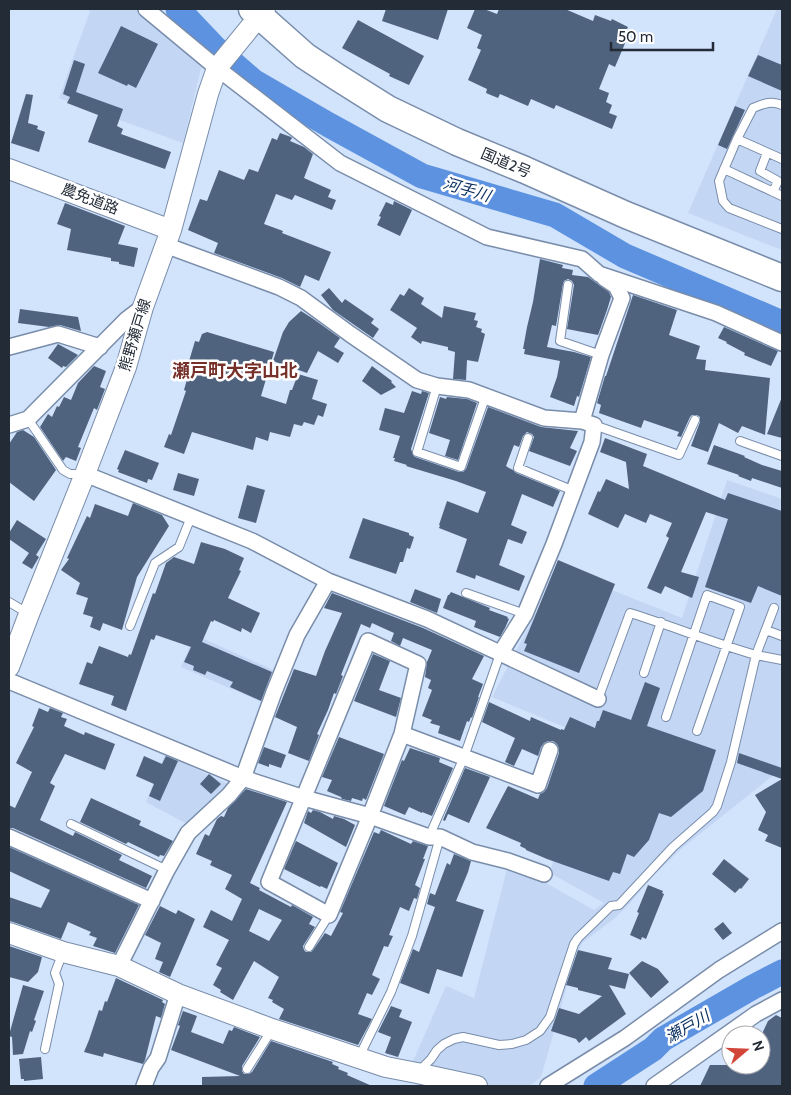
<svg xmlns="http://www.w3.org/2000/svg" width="791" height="1095" font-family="Cabin,'Noto Sans JP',sans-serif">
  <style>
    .built { fill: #c3d7f5 }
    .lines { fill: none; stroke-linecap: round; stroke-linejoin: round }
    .river { stroke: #5c92e0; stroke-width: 25 }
    .building { fill: #50637e; fill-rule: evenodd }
    .lane-casing { stroke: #798daa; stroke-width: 10 }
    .street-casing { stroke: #798daa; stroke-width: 18 }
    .secondary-casing { stroke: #798daa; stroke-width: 22 }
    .highway-casing { stroke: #798daa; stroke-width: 29 }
    .lane { stroke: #fff; stroke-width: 8 }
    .street { stroke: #fff; stroke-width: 15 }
    .secondary { stroke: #fff; stroke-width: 20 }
    .highway { stroke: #fff; stroke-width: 26 }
    .labels { text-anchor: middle; stroke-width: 5; stroke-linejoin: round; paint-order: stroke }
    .street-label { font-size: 15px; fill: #232b37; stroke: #fff }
    .water-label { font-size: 16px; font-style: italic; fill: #082d5d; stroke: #fff }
    .quarter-label { font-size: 18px; font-weight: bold; fill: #763029; stroke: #fff }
  </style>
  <rect width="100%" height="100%" fill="#d2e3fc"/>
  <path class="built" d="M87,9H137L203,60L183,143L59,98L90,11Z
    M777,9H782V250L688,213Z
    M727,480L782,499V773L775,774L681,849L653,876L630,903L615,918L582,943L573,965L541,1077L530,1086H491L436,1077L410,1068L446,986L474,998L507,869L546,883L594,910L604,903L550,873L586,736L492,697L559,569L682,618Z
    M195,635L278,672L264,703L181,667Z
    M165,754L228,784L187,824L146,802Z"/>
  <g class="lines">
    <path class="river" d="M178,9L216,49L253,81L329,125L422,176L555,215L625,256L782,323
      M596,1086L653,1049L663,1039L753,987L782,972"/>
  </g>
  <path class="building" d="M386,9H448L438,40L382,21Z
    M475,9H484L497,14L499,9H565L593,21L595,15L611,21L612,19L628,27L622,39L626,41L615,67L609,64L599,89L609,93L606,102L612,105L609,113L617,116L612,129L556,105L554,109L531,99L528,106L500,94L498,98L486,93L487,89L468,80L481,50L477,48L482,35L467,28Z
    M358,20L424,56L409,85L389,76L390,74L342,48Z
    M121,26L158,44L136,88L128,84L127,86L98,73Z
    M758,55L782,65V91L748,76Z
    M74,60L85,64L76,92L123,109L117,126L123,129L121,134L171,152L165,169L88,142L98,115L67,103L70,97L63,94Z
    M26,94L33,95L28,123L38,126L37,129L45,132L39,152L11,143Z
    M735,106L745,110L727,149L718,145Z
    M280,133L291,137L292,138L290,141L304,147L313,154L304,178L331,190L328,197L336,200L332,210L295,195L292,200L276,194L264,224L283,231L282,233L331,252L319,281L305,275L300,287L282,278L214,253L218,243L188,230L200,199L207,201L219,170L244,180L249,169L258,172L272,138L277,140Z
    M394,201L412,210L400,236L377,225L381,217L379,216L386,202L393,205Z
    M65,203L125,226L118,244L138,248L134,267L119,264V262L111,261V258L67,250L71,229L57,224Z
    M540,259L563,265L562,268L573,270L572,275L588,277L609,292L611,297L607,310L598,335L567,329L574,285L572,281L568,279L564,281L563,284L556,326L552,325L547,347L574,352L591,357L579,397L577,396L574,406L550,397L557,377L560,361L524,354L525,349H523L527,327L533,302Z
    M329,288L342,303L345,299L374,319L371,323L379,329L373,338L333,310L321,295Z
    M409,288L424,298L421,304L442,318L444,306L476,313L474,320L478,321L476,327L482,329L481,332L485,334L478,362L467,360L466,380L453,379L455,352L448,350V347L422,341L421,344L411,337L417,328L390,310L400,294L404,296Z
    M633,295L677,310L669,335L700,346L696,359L706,360L705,370L770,378L765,435L742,426L738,433L719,423L708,452L691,446L700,422V417L697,415H692L690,417L681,437L677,436L679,432L644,420L641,428L599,413L601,405L597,403L605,376H606Z
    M20,309L78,317L81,331L60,325L49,327L18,323Z
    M301,311L312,318L340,338L334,347L344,353L338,363L318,351L307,373L273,361L283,332L289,322Z
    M724,327L778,351L771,366L744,355L745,353L726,343L727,342L718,338Z
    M207,332L274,352L261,396L286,404L290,390H292L298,374L318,380L312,399L327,404L323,417L318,415L314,425L304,422L302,426L294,424L290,437L270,432L268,441L256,437L253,450L192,432L184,454L164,447L169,434L171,435L186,391L184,390L190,369L187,368L195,341L199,342L202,334Z
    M58,344L78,355L66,367L63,366L62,368L48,358Z
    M94,366L106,371L100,387L105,389L97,410L94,408L78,447L81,448L76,461L66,457L63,461L40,427L48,414L52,417L57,406L59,407L64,397L71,400L78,383Z
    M372,366L392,381L391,382L396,387L381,395L362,381Z
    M412,391L421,394L422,391L429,393L411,449L413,455L415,457L459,472H463L466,469L488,407L541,427L578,431L570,448L577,451L570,466L529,451L534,437L532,434L527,432L523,436L519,447L514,445L506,466L509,468L513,470L516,473L560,491L553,507L522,494L511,525L527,532L522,544L508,539L499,565L525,576L519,591L476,575L475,579L456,572L467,539L439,528L440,525H439L447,501L478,513L486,492L456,481L406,466L407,465L394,461L395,458H393L400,436L379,430L385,408L404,413Z
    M440,397L446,399L447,397L467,399L477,403L458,460L445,456L450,440L429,433Z
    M782,397V438L767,434Z
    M23,430L34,437L56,470L34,501L9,482V444L17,432Z
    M605,438L647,454L643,466L725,500L728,493L782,511V596L758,586L751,603L705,587L728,519L706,512L681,572L699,577L692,598L665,586L661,594L647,588L669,538L666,536L672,523L650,514L646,523L625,514L618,528L588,514L598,491L600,492L606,479L629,489L626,462L600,452Z
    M714,445L745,456L744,457L762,465L782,471V488L752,478L751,481L738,476L739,475L707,464Z
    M125,450L159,463L152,480L148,479L147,483L118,472L119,470L117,469Z
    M178,473L199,479L194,496L173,490Z
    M247,485L265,490L256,523L238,518Z
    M133,503L162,515L169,526L137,577L122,630L103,623L100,631L90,627L93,617L83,614L88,598L76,594L80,583L61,570L69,559L67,558L87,516L90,518L95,504L128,516Z
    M363,518L409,533V535L414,537L410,549L407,548L403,562H400L396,574L349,558Z
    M17,520L46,539L36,555L39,557L32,569L22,563L29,553L9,539V533Z
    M201,542L225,549L244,558L239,570L241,571L228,598L260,613L251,633L242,628L241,632L214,620L213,622L211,621L202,642L272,672L261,701L230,687L233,682L207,671L205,675L193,670L194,666L184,662L191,647L156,635L154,640L151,639L126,711L111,705L114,696L79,684L87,662L92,664L99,646L128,657L129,654L131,655L153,593L155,594L166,563L174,557L194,564Z
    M558,560L615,584L579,673L524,651L527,644L524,643Z
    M415,589L441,599L437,613L410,602Z
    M451,592L490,608L489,610L508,617L507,618L509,619L505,628L500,637L474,627L476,621L443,608L448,595H449Z
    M332,593L423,628L484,656L472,679L483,684L478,697H479L472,718L471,717L469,722L467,721L460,741L438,733L440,726L430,723L432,720L422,716L432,690L428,688L431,680L425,677L427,662L432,650L403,638L400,646L391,641L394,633L372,623L370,628L361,624L341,675L343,676L336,694L334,693L328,710L317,734L319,735L309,761L288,753L297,727L275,717L294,669L316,676L325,651L342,613L324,608Z
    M373,654L390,661L379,690L401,698L396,717L354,701Z
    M645,682L660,688L647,726L716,750L703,791L671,817L659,813L649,840L634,857L627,854L620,874L613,872L609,881L547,859L526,850V849L520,846L521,843L486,828L508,786L538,799L540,794L544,792L547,788L559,753V749L557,744L553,741H548L544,743L541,747L538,756L522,749L514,766L505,762L515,738L482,722L489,702L530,721L531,717L561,730V729L564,730L570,717L595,728L597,721H599L603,710L631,720Z
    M39,708L48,712L50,708L63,713L61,717L67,719L64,726L84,735L85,732L115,744L105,770L65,754L50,783L55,786L40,820L73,836L75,832L122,855L119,860L152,876L146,888L13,828H9V805L15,808L32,772L16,763L34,727L32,726Z
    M339,737L384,754L366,800L363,798L362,801L352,798L351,801L342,799L341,797L327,791L332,780L322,777Z
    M264,747L286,755L281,768L269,764V767L258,763Z
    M410,748L440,758L439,762L453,768L432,816L422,812V813L409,807L405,815L384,806L402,760L404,761Z
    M739,753L782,768V848L765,841L768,835L758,830L766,812L755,795L782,779L737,763Z
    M144,756L162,764L166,756L178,761L160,801L149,796L154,784L136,776Z
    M465,768L490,777L469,823L448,814L445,821L443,820Z
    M209,774L221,784L211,794L200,784Z
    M246,789L287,802L250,883L260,888L259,890L291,907L292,905L313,917L309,924L315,927L303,946L304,950L306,952H311L313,950L325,933L331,936L343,913L340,912L374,832L379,834L381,830L411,844L413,841L428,846L423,859H425L415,885L420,888L417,899L414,898L409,911L400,907L389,935L393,936L388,947L384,946L372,975L380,979L372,995L367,993L358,1014L372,1019L358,1045L279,1019L284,1009L272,1002L273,1000L268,998L279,977L254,961L233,1000L220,992L221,990L213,985L222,968L216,965L229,940L203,927L211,910L232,921L242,899L225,889L232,875L210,865L212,861L196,854L205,834L209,836L217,819L221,816L224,817L228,808ZM259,909L282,920L269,941L249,931Z
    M91,798L141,821L139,825L173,841L164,856L160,855L159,857L128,842L126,844L80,822Z
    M313,810L320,812L333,819L334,816L344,819L355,825L346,847L304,823L308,811L311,813Z
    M296,841L338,863L327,889L321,886L320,887L284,869Z
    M9,847L139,905L115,953L93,946L97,938L89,935L91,932L68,922L61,939L13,922L9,921V897L41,908L50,890L9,871Z
    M454,854L471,861L468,872L456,901L484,910L462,977L437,969L429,994L400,983L413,949L419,952L435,907L427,904L430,893L435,895L447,863L450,865Z
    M724,859L749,879L741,889L740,888L735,893L712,874Z
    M648,885L663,891L662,893L664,894L646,939L642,937L641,940L630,935L639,913L637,912Z
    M160,906L176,914L178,910L195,919L170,977L159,972L163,962L155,959L161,943L145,935Z
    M723,922L732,933L723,940L714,929Z
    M9,946L42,957L38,972L28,982L9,977Z
    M578,950L612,958L608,969L629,974L625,989L609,985L626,1014L589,1041L586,1037L579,1043L576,1039L551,1031L559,1008L579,1014L602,996L578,990V988L566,985Z
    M642,961L658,969L669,982L651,998L629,973Z
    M116,978L163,1000L162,1002L165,1004L161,1018L156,1016L145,1060L143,1064L104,1053L103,1057L84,1052L89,1040L99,1010L102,1011L105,1001L107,1002Z
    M23,985L44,991L34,1020L36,1021L32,1032L30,1031L23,1054L13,1055L12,1037L9,1036V1035Z
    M391,1006L402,1010L399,1017L412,1022L398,1057L385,1053L391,1037L378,1032Z
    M183,1011L197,1016L191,1032L223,1044L229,1030L232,1031L234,1027L260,1037L242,1066V1071L244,1074H249L252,1072L271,1041L333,1062L332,1064L339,1067L338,1069L348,1073L347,1075L372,1086H202V1077L240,1076L171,1050L180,1026L178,1025Z
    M776,1015L782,1018V1086H700L710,1065H761V1036L768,1021Z
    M41,1057L43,1079L24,1081V1079H21L19,1059Z"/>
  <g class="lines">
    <g class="lane-casing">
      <path id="lane" d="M782,105C771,100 763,104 753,108L737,139L719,181L723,201L729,208L782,229
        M737,139L782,159
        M767,153L760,171L778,181L773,192
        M724,169L782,196
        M568,285L560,341L601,355
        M437,386L417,452L461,467L486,395
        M28,419L63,470L70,474H83
        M594,425L679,455L695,420
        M528,438L518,468L574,491
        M740,441L782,456
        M466,593L525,614
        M9,602L29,614
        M130,626L155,563L179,547L191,517
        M766,630L782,636
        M644,673L661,622
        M598,699L630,613C672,626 714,643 756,655L774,608
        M666,717L707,595L740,607L697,731
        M71,824L167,870
        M429,837L464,757L500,654
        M309,947L329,915
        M45,1049L59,984L55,973L63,952
        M359,1057L391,992L412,936L440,837
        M247,1069L271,1031
        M419,1071L431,1059L437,1050L444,1044L454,1039L463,1037L499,1045L512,1044L526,1040L540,1031L550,1017L574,944L578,938L611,906L619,905L673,847L713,812L717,806L731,762L756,655L782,660"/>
    </g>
    <g class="street-casing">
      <path id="street" d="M146,9L217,68L340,163L487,237L582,259L599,274L716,313L782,343
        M165,245L279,287L301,298L350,334L417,380L437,386L469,390L544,418L582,421L594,425L592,442L554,544L525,614L500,654
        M9,347L58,334L100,347
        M582,421L601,355L622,298L616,286L604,278
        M9,425L28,419L126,320L143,307
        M85,474L252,541L328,581L427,619L598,699
        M368,641L418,664L402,734L370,816L329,915L269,882Z
        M9,681L243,778L304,798L370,816L429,837H440L472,852L508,861L544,874
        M402,734L538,785L550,750
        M9,837L152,901
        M119,966L167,870L188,833L229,795L243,778L274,692L297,635L328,581
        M144,1086L151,1068L158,1058L178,994
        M548,1086L625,1038L719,970L782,931
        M654,1086L756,1014L782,1000"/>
    </g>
    <g class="secondary-casing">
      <path id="secondary" d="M9,169L171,230
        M9,667L29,614L85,474L126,367L143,307L171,230L208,94L217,68L265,9
        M9,933L63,952L119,966L178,994L272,1029L386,1067L417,1073L477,1086"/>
    </g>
    <g class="highway-casing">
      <path id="highway" d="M252,9L305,56L337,77L388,109L457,142L525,170L626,215L782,278"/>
    </g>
    <use href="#lane" class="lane"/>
    <use href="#street" class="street"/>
    <use href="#secondary" class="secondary"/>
    <use href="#highway" class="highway"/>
  </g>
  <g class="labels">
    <g class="street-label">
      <text transform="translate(506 163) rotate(23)" y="5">国道2号</text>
      <text transform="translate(90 199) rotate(21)" y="5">農免道路</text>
      <text transform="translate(135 335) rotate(-73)" y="5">熊野瀬戸線</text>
    </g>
    <g class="water-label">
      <text transform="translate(467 189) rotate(17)" y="6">河手川</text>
      <text transform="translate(687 1026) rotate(-30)" y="6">瀬戸川</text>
    </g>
    <g class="quarter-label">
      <text x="235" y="377">瀬戸町大字山北</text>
    </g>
  </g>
  <rect width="791" height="1095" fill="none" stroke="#232b37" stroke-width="20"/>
  <g transform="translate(746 1050) rotate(71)"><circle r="24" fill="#ffffff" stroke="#a7aaaf"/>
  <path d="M0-4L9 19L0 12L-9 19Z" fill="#d24539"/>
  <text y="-8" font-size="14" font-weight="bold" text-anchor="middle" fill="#232b37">N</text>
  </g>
  <path d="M611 42v8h102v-8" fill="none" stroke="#232b37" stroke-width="2.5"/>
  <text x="618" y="42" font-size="15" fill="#232b37" stroke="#ffffff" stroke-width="4" paint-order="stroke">50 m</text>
</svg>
